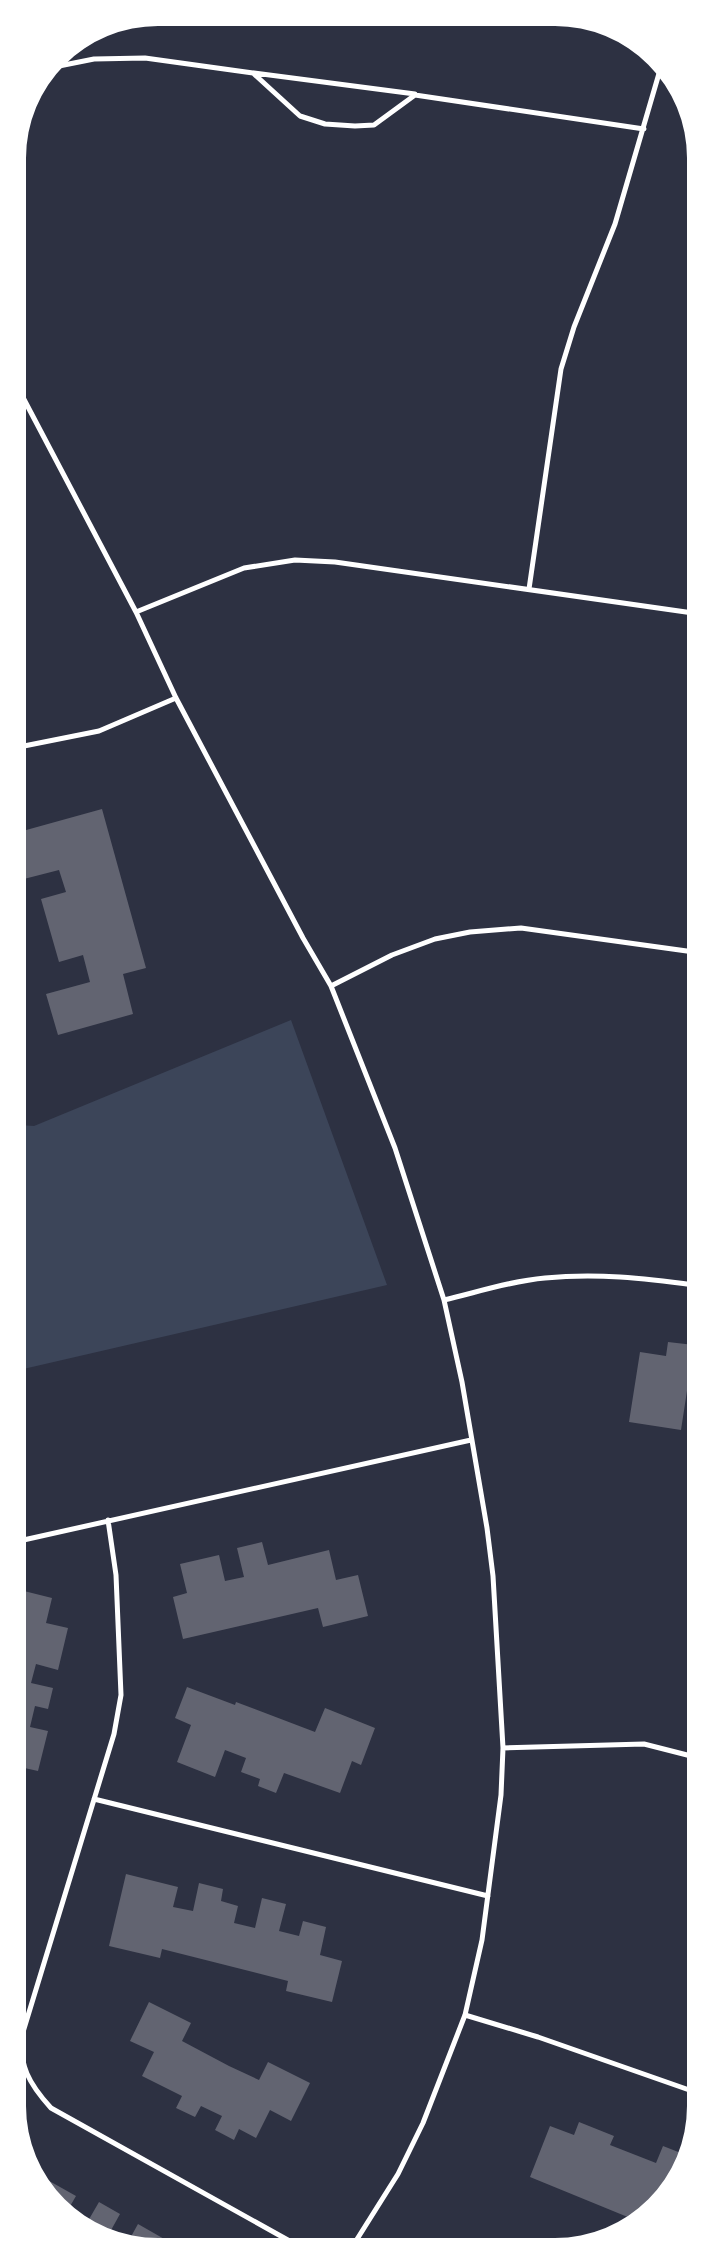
<svg xmlns="http://www.w3.org/2000/svg" width="713" height="2264" font-family="Georgia,serif">
  <style>
    .green { fill: #3c4559 }
    .building { fill: #626471 }
    .lines { fill: none; stroke-linecap: round; stroke-linejoin: round }
    .minor { stroke: #fff; stroke-width: 5 }
  </style>
  <rect width="100%" height="100%" fill="#2d3142"/>
  <path class="green" d="M291,1020L387,1285L19,1370V1125L34,1126Z"/>
  <path class="building" d="M102,809L146,968L123,974L133,1014L58,1035L46,994L90,982L83,955L59,962L41,899L66,892L59,870L20,880L19,832Z
    M668,1342L694,1345L681,1430L629,1422L640,1352L666,1356Z
    M262,1542L268,1565L329,1550L336,1580L358,1575L368,1616L323,1627L318,1608L183,1639L173,1597L187,1593L180,1564L219,1555L225,1581L244,1577L237,1548Z
    M20,1590L52,1598L46,1623L68,1628L58,1670L36,1664L31,1683L53,1688L48,1709L35,1706L30,1727L48,1731L38,1771L20,1767Z
    M187,1687L235,1705L236,1702L315,1732L325,1708L375,1728L361,1765L352,1761L340,1793L284,1773L276,1793L258,1786L260,1779L241,1772L246,1758L225,1750L215,1777L177,1762L191,1725L175,1718Z
    M20,1834L24,1835L20,1847Z
    M126,1874L178,1887L173,1907L193,1911L199,1883L223,1889L221,1901L238,1906L234,1923L255,1928L262,1898L286,1904L279,1931L299,1936L303,1921L326,1927L320,1955L342,1961L332,2002L286,1991L288,1981L162,1949L160,1958L109,1946Z
    M149,2002L191,2023L182,2041L229,2066L259,2080L268,2062L310,2083L291,2121L270,2110L256,2138L239,2129L234,2140L215,2130L222,2116L201,2106L195,2117L176,2108L182,2096L142,2076L154,2052L130,2041Z
    M579,2122L614,2136L610,2145L656,2163L663,2146L686,2155L660,2199L635,2220L530,2177L550,2126L574,2135Z
    M44,2178L76,2196L69,2208L78,2216L59,2205Z
    M99,2202L120,2214L110,2232L88,2221Z
    M138,2224L173,2244H131L128,2242Z"/>
  <g class="lines">
    <path class="minor" d="M54,67L94,59L145,58L253,73L300,116L325,124L355,126L374,125L415,95L644,129
      M254,73L415,94
      M18,388L136,612L176,698L303,938L331,986L395,1148L444,1300L462,1382L487,1528L493,1576L503,1748L501,1795L482,1940L465,2015L423,2123L398,2174L354,2244
      M529,589L561,369L574,327L615,224L660,70
      M136,612L244,568L295,560L335,562L693,613
      M19,747L99,731L176,698
      M331,986L392,955L435,939L470,932L521,928L694,952
      M444,1300C478,1292 511,1281 545,1278C596,1273 644,1278 694,1285
      M108,1520L116,1575L121,1695L114,1734L23,2032C17,2064 30,2085 51,2108L295,2244
      M19,1541L471,1440
      M503,1748L644,1744L695,1757
      M94,1799L488,1896
      M465,2015L538,2037L695,2092"/>
  </g>
  <path d="M0 0H713V2264H0ZM158 26H555A132 132 0 0 1 687 158V2106A132 132 0 0 1 555 2238H158A132 132 0 0 1 26 2106V158A132 132 0 0 1 158 26Z" fill="#fff" fill-rule="evenodd"/>
</svg>
